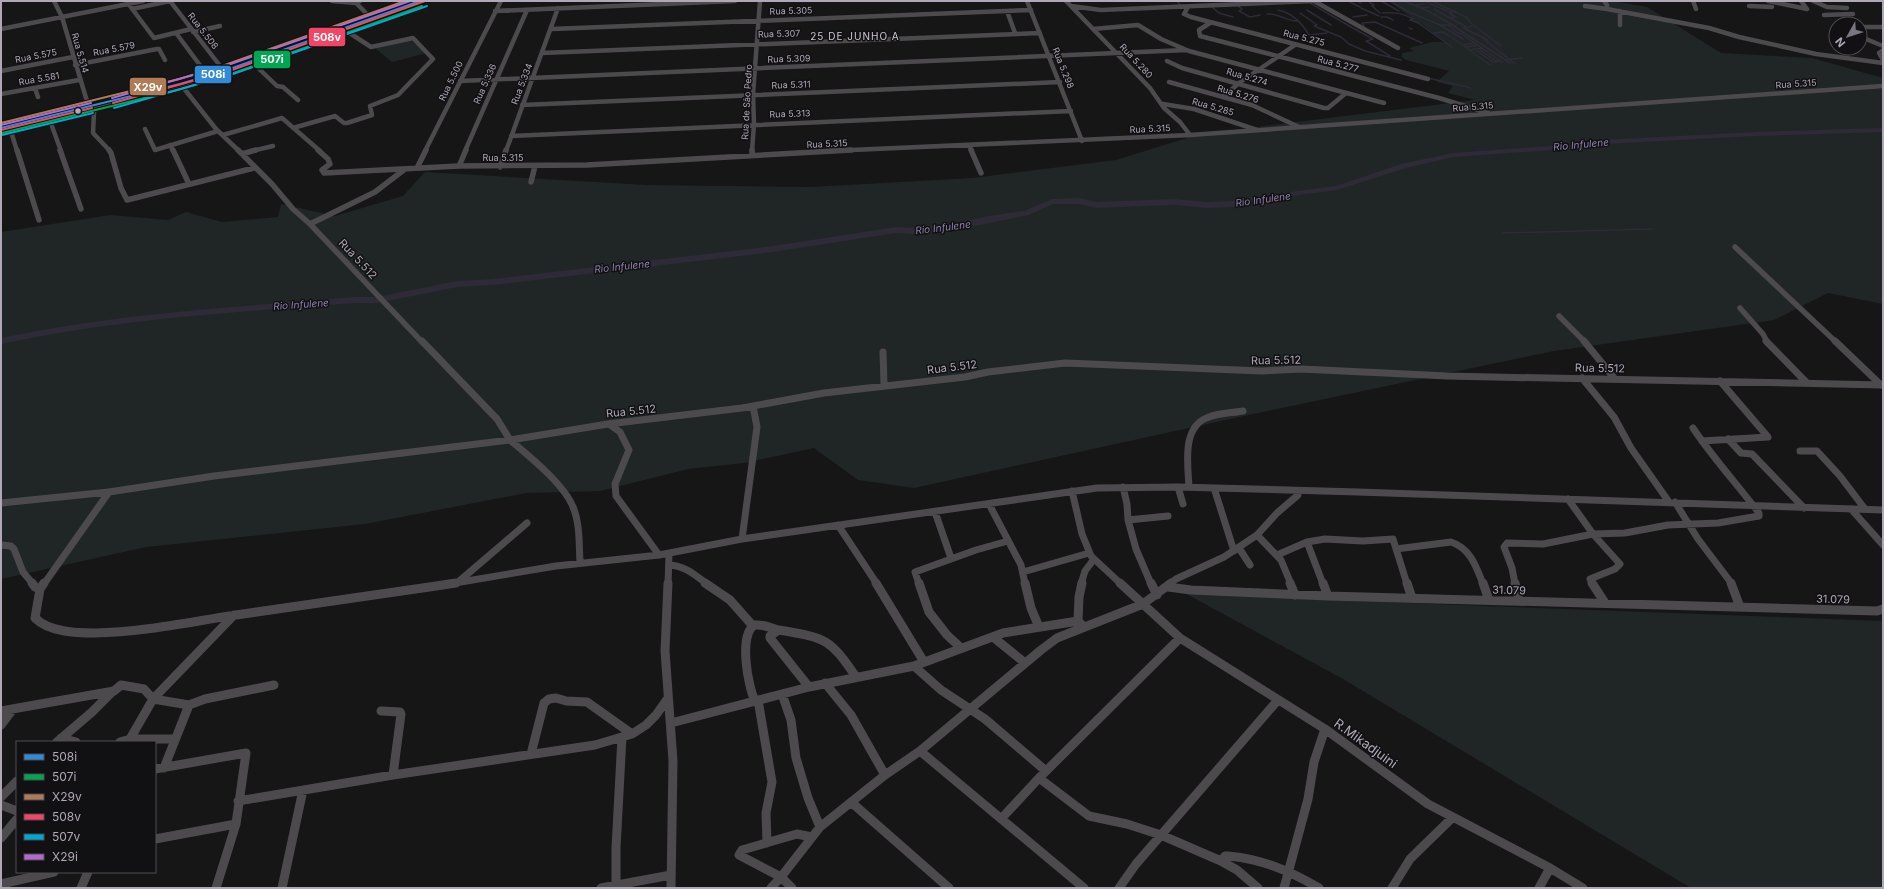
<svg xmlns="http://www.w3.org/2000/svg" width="1884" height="889" font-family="Inter,sans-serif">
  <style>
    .green { fill: #202626 }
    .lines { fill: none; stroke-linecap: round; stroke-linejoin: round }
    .stream { stroke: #2e2a37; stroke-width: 1.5 }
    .river { fill: #2e2a37; fill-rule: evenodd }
    .minor-far3 { stroke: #4d4a4e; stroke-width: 4.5 }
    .minor-far2 { stroke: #4d4a4e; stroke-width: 5.5 }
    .minor-far1 { stroke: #4d4a4e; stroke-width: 7 }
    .minor { stroke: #4d4a4e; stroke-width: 9 }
    .highway { fill: #4f4c50; fill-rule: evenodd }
    .bus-1-casing { stroke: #111012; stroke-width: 4 }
    .bus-2-casing { stroke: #111012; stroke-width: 4 }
    .bus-3-casing { stroke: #111012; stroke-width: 4 }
    .bus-4-casing { stroke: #111012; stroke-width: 4 }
    .bus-5-casing { stroke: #111012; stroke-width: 4 }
    .bus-6-casing { stroke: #111012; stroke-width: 4 }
    .bus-1 { stroke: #338bd7; stroke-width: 2 }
    .bus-2 { stroke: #00a651; stroke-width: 2 }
    .bus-3 { stroke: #b07c57; stroke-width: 2 }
    .bus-4 { stroke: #f34667; stroke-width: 2 }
    .bus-5 { stroke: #00a9ce; stroke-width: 2 }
    .bus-6 { stroke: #b06ccc; stroke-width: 2 }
    .bus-dot { fill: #b0a8b6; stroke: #111012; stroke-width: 1.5 }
    .labels { text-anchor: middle; stroke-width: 3; stroke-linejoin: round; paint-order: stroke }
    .far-street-label { font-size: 9px; fill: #b0a8b6; stroke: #111012 }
    .far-neighbourhood-label { font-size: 10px; letter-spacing: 1px; fill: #cec8d2; stroke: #111012 }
    .far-water-label { font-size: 10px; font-style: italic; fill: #9081af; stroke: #111012 }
    .street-label { font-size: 11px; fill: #b0a8b6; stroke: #111012 }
    .near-street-label { font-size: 13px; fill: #b0a8b6; stroke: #111012 }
    .line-badge { stroke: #111012; stroke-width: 1.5 }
    .badge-label { font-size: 11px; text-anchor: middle; font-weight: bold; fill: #fff }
  </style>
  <rect width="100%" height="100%" fill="#161616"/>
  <path class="green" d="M1389,1H1612L1647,7L1721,53L1812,58L1883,78V304L1828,293L1774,320L1554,351L1253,414L914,488L858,480L814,448L744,463L688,469L600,491L526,493L365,524L146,547L1,579V232L110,215L168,220L186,212L222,222L278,217L281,204L335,216L403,196L425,172L646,185L812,187L973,178L1116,160L1200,134L1475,100L1448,93L1453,86L1437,82L1449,71L1406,60L1402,57V53L1414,51L1409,48L1432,42H1445L1423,25L1411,20L1412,18Z
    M409,38L427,53L392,62L375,48Z
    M1181,591L1276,598L1883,621V888H1691L1343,679Z"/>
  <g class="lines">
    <path class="stream" d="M1177,1L1181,6
      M1348,1L1360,7
      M1357,1L1361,3
      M1381,1L1399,11
      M1390,1L1409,12L1440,25L1463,39
      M1404,1L1430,12L1456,27
      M1424,1L1452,13L1450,14L1456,17L1451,18
      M1432,1L1466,17L1471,23L1501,46
      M1369,2L1374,5L1372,6L1380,13
      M1310,3L1351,27
      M1415,5L1424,4
      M1238,6L1242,9L1239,11L1250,17
      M1212,7L1219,13L1233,17
      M1361,8L1379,16
      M1420,8L1429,7
      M1434,9L1466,27
      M1278,10C1292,13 1302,23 1309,35L1327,33
      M1307,10L1331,25
      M1300,13L1317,25L1314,26L1341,37L1349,44L1365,51L1401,60
      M1382,13C1395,12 1402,13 1413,19L1410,20L1418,23L1452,47
      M1267,14C1278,13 1286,21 1297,21
      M1250,17L1260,15
      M1353,17L1367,15
      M1381,17H1387L1393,20
      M1441,25H1449L1456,32L1462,34L1503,63
      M1364,26L1362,23L1375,22L1422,43
      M1472,26L1464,28L1487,40L1486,41L1515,64
      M1351,27L1373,39
      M1455,27L1510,63
      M1409,28L1412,29
      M1433,33L1442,32L1450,36L1490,65
      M1373,39L1366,41L1390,56
      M1464,45L1474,43
      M1466,47L1478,45
      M1469,50L1482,48
      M1480,50L1496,61
      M1477,51L1493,62L1501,61
      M1505,60L1522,58
      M1428,78L1471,88
      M1502,233L1652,229"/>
    <path class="river" d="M1883,128V132L1754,136L1605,144L1580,148L1453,157L1406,168L1337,190L1268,199L1232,207L1207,208L1174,205L1096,208L1079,204H1053L1029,215L954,230L912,234L896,233L766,253L494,285L457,287L377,303H355C237,312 118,319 1,344V338C118,313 237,307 355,297H377L457,281L494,279L766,247L896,227L912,228L954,224L988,216L1024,211L1052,199L1079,198L1096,202L1174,199L1207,202L1232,201L1268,195L1336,186L1401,164L1453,153L1580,144L1605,140L1754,132Z"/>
    <path class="minor-far3" d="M54,1L62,17L86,98L94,112L93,133L110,151
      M170,1L224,71
      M332,1L356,3L360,1
      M1027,1L1082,141
      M1066,1L1150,88L1164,108L1180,122L1190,135
      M1314,1L1398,48
      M1693,1L1696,9
      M1768,1L1807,9
      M1801,1L1807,9
      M1813,1L1827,7L1847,8
      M127,2L154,38L191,29
      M356,3L371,18
      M1071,6L1101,10L1313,1
      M1585,6L1607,9V5L1604,1
      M1749,6L1772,7
      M1188,7L1184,14L1191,17L1428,79
      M132,9L170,1
      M1607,9L1709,28L1739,37L1816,54L1883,63
      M495,11L735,1
      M1007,11L1015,33
      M1620,11V25
      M1824,15L1853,14
      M1210,23L1199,30L1200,36L1439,98L1488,113
      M1860,27H1883
      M1,29L143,1
      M552,29L1031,10
      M1093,29L1138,25L1161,39L1189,51L1384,103
      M193,32L220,26
      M176,33L208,76
      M1860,33L1866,39L1883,46
      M1883,50L1879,53L1883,60
      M542,53L1040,33
      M1167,61L1182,68L1324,108H1328L1346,93
      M253,63L277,86L283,87L298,100
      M75,65L157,49H159L165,60
      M1,71L73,57
      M460,81L1187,50
      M1169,82L1252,105L1299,127
      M182,86L216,129L239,151
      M35,88L38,97
      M1,94L79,80
      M1223,97L1239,83L1295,45
      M1163,104L1194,109L1257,130
      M522,105L1060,82
      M49,118L61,151
      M10,128L17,151
      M293,128L335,116L344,123H347L372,115L370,106L398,95L433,59L413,38L371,47L345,30
      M145,129L155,150L218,131
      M223,135L282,118L320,151
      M511,136L1071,111
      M170,145L173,151
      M969,145L972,151
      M252,151L273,146
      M425,151L501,1
      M465,151L527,10
      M506,151L558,8
      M752,151L754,124L753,94L760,1
      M829,151L1190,135L1883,86"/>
    <path class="minor-far2" d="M17,150L39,220
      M60,150L81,209
      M109,150L111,153L121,188L127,200L254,168
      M173,150L189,184
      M238,150L272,184L293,209L310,224L422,342
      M318,150L328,159L330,164L322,170L324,173L459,166L587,165L851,150
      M971,150L981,173
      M242,154L256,150
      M752,155V150
      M459,166L466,150
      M500,167L506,150
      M417,168L426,150
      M531,182L535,166
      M310,224L375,192L405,169
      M1735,247L1836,342
      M1740,308L1763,334L1767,342
      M1559,316L1585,342"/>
    <path class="minor-far1" d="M422,341L497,419L510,440L608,424L742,408L824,393L965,377L988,372L1065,363L1262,371L1301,369L1447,376L1883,385
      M1584,341L1615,379
      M1766,341L1806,382
      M1835,341L1881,385
      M883,352L884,385
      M1582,378L1614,417L1631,448L1669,502
      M609,424L620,432L629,450L615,484L616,496L659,555
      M1728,439L1741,453L1752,454L1804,508
      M1702,441L1768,437L1720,381
      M1800,451H1817L1840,476L1865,509
      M1123,487L1127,504L1128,520
      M1178,487L1183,504
      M1189,487C1188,465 1181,426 1209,417C1219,413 1232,413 1243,411
      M1214,488L1234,551
      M1072,491L1082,534L1091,556L1121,584
      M1568,499L1593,534L1620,564L1615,569L1590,579L1593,584
      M1675,502L1698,539L1732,584
      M1,503L109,492L214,476L510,440C529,456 564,484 573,507C580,523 579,545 580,562
      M989,504L1021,565L1025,584
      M1851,509L1883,545
      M935,512L951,558
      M838,525L877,584
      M1257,535L1281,560L1291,584
      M742,539L757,427L753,406
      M1307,542L1323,584
      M1,545L11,546L14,549L23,572L33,584
      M1239,548L1250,565
      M1396,549L1451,542C1470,548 1476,566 1483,584
      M1277,555L1307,542L1325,539L1363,541L1393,539L1407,584
      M669,565C685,566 694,574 707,584
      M1023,572L1089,553
      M457,583L527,523
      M44,584L109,492
      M449,584L556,566L659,555L742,539L1097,488L1178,487L1358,492L1883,510
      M668,584L669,554
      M919,584L915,572L976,550L1008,541
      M1081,584L1085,571L1094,559
      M1151,584L1136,549L1128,520L1168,516
      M1169,584L1176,579L1224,557L1257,535L1277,513L1298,495L1297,491
      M1515,584L1512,568L1504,547L1507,543L1543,544L1593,534L1625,533L1668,525L1718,523L1759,516V513C1737,484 1713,458 1693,428"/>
    <path class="minor" d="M32,583L35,587L40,589
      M44,583L40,589L35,618C49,632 76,633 95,633C143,632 189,622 236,615C310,604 383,594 456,583
      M668,583L665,651L673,761L671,888
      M705,583L730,600L753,626
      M876,583L924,662
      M919,583L929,612L947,635L961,648
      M1025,583L1031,608L1039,627
      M1120,583L1180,638L1325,729L1428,804L1550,868L1583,888
      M1151,583L1157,595
      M1290,583L1295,595
      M1323,583L1328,596
      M1407,583L1412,598
      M1483,583L1489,600
      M1515,583L1519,601
      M1592,583L1605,603
      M1731,583L1740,607
      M1168,587L1191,590L1328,596L1877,611L1883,609
      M1078,621L1079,597L1082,583
      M777,631L770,636V638L809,687
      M993,637L1025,663
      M914,666L941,690L985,719L1046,771
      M825,683L851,715L885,775
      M782,694L791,720L796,758L808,798L820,827
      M758,700L772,782L766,813L767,843
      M755,701C748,687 738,633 755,625C763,624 771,628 779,630C825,638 829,637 856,677
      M1,711L114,691L121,685L144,689L153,699L189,705L205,699L274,685
      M381,711L400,712L401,714L393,775
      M671,723L809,687L914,666L1003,633L1078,621L1084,627
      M1,725L13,709
      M61,738L76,742
      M129,741L130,739H175
      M57,742L92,712L113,691
      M120,742L130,739L153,699L234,615
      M920,751L1084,888
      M531,754L544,703L549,699L556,698L566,701L587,702L632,734
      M164,768L189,705
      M155,769L246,753L236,824L216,888
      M1039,778L1089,816L1127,824L1161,835L1221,861L1237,870L1258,888
      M1,797L17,781
      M238,801L393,775L595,745L632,734L646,725L656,715L668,698
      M851,802L949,888
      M1,805L17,811
      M1001,819L1039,778L1180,638
      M1,838L17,819
      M155,839L236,824
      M1221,861L1225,856H1228C1262,859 1290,871 1319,888
      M1,884L54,872
      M616,885V848L622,737
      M81,888L88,872
      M282,888L303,790
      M601,888L671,875
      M771,888L781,877L739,855L742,850L797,834L812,837
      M792,888L781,877L820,827L885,775L920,751L1041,650L1057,638L1143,604L1171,583
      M1119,888L1136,864L1278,700
      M1284,888L1308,799L1314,762L1325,729
      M1392,888L1410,859L1452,818
      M1539,888L1550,868"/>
    <path class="highway" d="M420,1H428L239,70L196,83L1,132V128L192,81L235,68Z"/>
    <g class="bus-1-casing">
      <path id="bus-1" d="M1,128L180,84L224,71L420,1"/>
    </g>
    <g class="bus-2-casing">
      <path id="bus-2" d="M2,133L181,89L225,76L422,6"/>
    </g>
    <g class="bus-3-casing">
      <path id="bus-3" d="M1,123L179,79L222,66L405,1"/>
    </g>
    <g class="bus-4-casing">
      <path id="bus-4" d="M113,103L232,70L425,1
        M1,130L92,108"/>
    </g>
    <g class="bus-5-casing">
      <path id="bus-5" d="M114,108L233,74L427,6
        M2,135L93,113"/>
    </g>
    <g class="bus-6-casing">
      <path id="bus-6" d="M112,98L225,66L410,1
        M1,125L91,103"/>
    </g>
    <use href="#bus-1" class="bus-1"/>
    <use href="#bus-2" class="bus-2"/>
    <use href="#bus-3" class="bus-3"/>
    <use href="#bus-4" class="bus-4"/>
    <use href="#bus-5" class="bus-5"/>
    <use href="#bus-6" class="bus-6"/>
  </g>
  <circle class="bus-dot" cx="78" cy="111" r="3.5"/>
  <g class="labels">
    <g class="far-street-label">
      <text transform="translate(791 11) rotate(-2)" y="3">Rua 5.305</text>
      <text transform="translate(203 31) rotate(52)" y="3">Rua 5.508</text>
      <text transform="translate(779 34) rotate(-2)" y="3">Rua 5.307</text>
      <text transform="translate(1304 38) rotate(14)" y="3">Rua 5.275</text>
      <text transform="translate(114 49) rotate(-11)" y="3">Rua 5.579</text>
      <text transform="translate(80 53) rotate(74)" y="3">Rua 5.514</text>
      <text transform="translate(36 56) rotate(-11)" y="3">Rua 5.575</text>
      <text transform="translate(789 59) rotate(-2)" y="3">Rua 5.309</text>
      <text transform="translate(1136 61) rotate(47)" y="3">Rua 5.280</text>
      <text transform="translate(1338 64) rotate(15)" y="3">Rua 5.277</text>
      <text transform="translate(1063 68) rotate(68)" y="3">Rua 5.298</text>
      <text transform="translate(1247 77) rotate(16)" y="3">Rua 5.274</text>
      <text transform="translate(39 79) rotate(-10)" y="3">Rua 5.581</text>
      <text transform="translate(451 81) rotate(-64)" y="3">Rua 5.500</text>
      <text transform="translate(485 84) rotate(-66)" y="3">Rua 5.336</text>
      <text transform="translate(522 84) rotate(-69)" y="3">Rua 5.334</text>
      <text transform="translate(1796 84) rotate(-4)" y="3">Rua 5.315</text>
      <text transform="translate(791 85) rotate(-2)" y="3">Rua 5.311</text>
      <text transform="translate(1238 94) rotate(17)" y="3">Rua 5.276</text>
      <text transform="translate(747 102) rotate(-87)" y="3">Rua de São Pedro</text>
      <text transform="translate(1213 107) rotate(16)" y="3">Rua 5.285</text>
      <text transform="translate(1473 107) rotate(-5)" y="3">Rua 5.315</text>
      <text transform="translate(790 114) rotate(-2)" y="3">Rua 5.313</text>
      <text transform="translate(1150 129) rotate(-3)" y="3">Rua 5.315</text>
      <text transform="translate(827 144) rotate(-3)" y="3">Rua 5.315</text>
      <text x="503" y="161">Rua 5.315</text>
    </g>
    <g class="far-neighbourhood-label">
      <text x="855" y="40">25 DE JUNHO A</text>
    </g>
    <g class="far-water-label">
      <text transform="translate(1581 144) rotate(-5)" y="4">Rio Infulene</text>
      <text transform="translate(1263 199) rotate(-8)" y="4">Rio Infulene</text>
      <text transform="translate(943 227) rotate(-7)" y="4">Rio Infulene</text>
      <text transform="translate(622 266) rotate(-6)" y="4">Rio Infulene</text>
      <text transform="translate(301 304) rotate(-4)" y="4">Rio Infulene</text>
    </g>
    <g class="street-label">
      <text transform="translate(358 259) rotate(47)" y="4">Rua 5.512</text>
      <text transform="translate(1276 360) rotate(-1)" y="4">Rua 5.512</text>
      <text transform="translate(952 367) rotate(-7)" y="4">Rua 5.512</text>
      <text transform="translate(1600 368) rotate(1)" y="4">Rua 5.512</text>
      <text transform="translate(631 411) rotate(-6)" y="4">Rua 5.512</text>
      <text transform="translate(1509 590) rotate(2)" y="4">31.079</text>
      <text transform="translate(1833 599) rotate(2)" y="4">31.079</text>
    </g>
    <g class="near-street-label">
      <text transform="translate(1366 743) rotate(36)" y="5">R.Mikadjuini</text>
    </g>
  </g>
  <g class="line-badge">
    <rect x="308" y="27" width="38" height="20" rx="4" fill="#f34667"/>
    <rect x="253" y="50" width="38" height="19" rx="4" fill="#00a651"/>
    <rect x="194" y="65" width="38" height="19" rx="4" fill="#338bd7"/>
    <rect x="129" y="77" width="38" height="19" rx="4" fill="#b07c57"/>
  </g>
  <g class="badge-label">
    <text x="327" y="41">508v</text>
    <text x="272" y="63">507i</text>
    <text x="213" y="78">508i</text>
    <text x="148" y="91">X29v</text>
  </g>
  <rect width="1884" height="889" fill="none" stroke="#b0a8b6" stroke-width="4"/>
  <rect x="16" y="741" width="140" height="132" fill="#111012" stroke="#514d54"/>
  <rect x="24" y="754" width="20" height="6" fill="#338bd7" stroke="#514d54"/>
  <text x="52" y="761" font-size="12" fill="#b0a8b6">508i</text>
  <rect x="24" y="774" width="20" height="6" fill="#00a651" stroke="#514d54"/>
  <text x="52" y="781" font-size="12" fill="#b0a8b6">507i</text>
  <rect x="24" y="794" width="20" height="6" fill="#b07c57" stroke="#514d54"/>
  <text x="52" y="801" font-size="12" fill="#b0a8b6">X29v</text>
  <rect x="24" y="814" width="20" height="6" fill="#f34667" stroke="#514d54"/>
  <text x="52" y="821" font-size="12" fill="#b0a8b6">508v</text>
  <rect x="24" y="834" width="20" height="6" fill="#00a9ce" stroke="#514d54"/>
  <text x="52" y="841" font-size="12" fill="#b0a8b6">507v</text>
  <rect x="24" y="854" width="20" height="6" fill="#b06ccc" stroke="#514d54"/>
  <text x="52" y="861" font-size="12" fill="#b0a8b6">X29i</text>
  <g transform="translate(1848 36) rotate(231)"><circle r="19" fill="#111012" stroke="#514d54"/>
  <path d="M0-3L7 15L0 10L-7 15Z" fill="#7a757e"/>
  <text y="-6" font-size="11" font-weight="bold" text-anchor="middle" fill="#b0a8b6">N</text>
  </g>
</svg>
